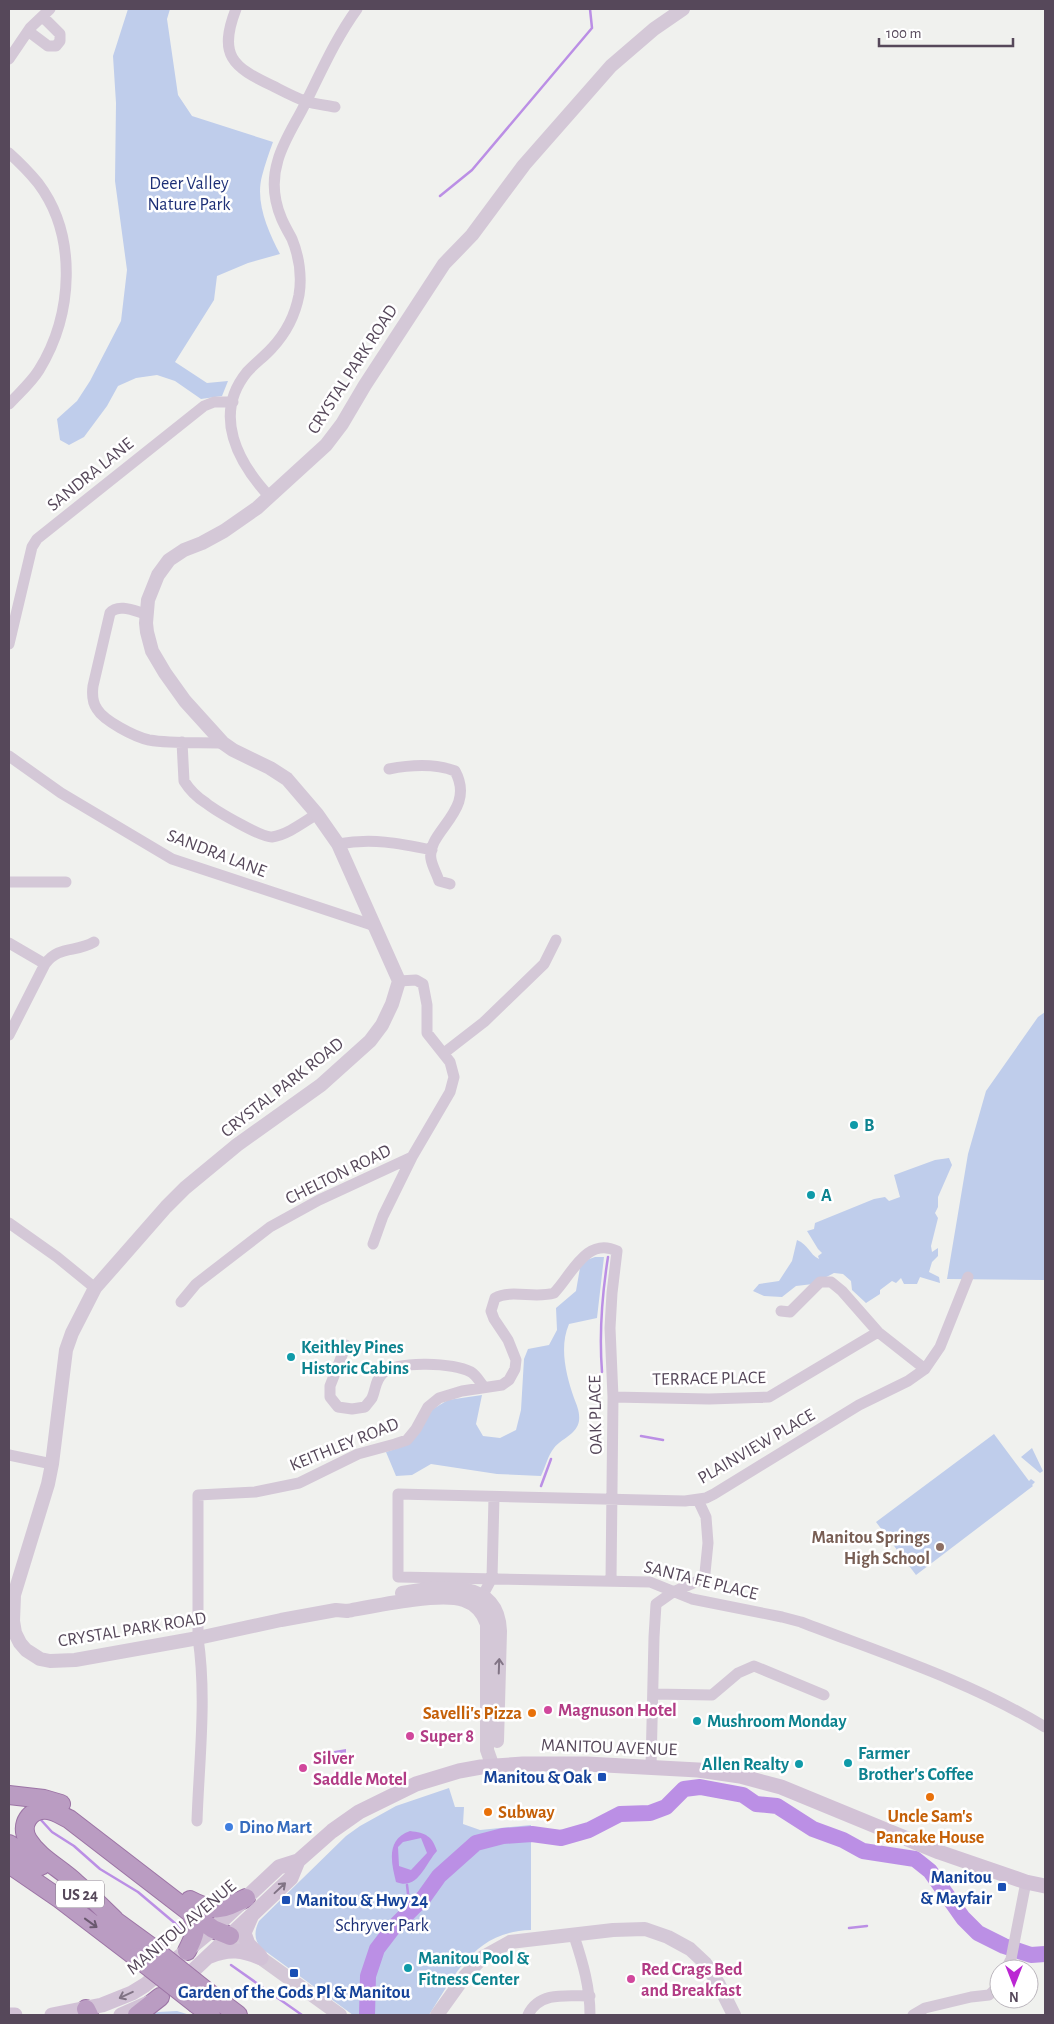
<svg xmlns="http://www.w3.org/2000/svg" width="1054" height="2024" font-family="'Alegreya Sans',sans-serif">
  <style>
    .green { fill: #bfcdeb }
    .water { fill: #bb8fe5; fill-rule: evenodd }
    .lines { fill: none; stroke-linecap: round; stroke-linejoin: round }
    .stream { stroke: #bb8fe5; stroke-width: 2.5 }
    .river { stroke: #bb8fe5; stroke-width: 16 }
    .trunk-casing { stroke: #9c74a5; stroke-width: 20 }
    .minor { stroke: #d4c8d7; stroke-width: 11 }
    .tertiary { stroke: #d4c8d7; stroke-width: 14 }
    .secondary { stroke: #d2c2d6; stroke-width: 15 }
    .trunk { stroke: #ba9cc2; stroke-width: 18 }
    .trunk-bridge-casing { stroke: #9c74a5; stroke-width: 20; stroke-linecap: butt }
    .trunk-bridge { stroke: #ba9cc2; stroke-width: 18 }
    .oneway { stroke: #827586 }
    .oneway2 { stroke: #817385 }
    .oneway3 { stroke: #6a596f }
    .culture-dot { fill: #0f9aa8; stroke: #fff; stroke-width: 2 }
    .education-dot { fill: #8d6e63; stroke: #fff; stroke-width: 2 }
    .hotel-dot { fill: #d1479c; stroke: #fff; stroke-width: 2 }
    .food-dot { fill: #e8710a; stroke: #fff; stroke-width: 2 }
    .transit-dot { fill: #1a4fb4; stroke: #fff; stroke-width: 2 }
    .shop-dot { fill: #3f7fe0; stroke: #fff; stroke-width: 2 }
    .labels { text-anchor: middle; stroke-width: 5; stroke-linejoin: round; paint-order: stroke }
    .shield { fill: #fff; stroke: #897f8c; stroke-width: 1 }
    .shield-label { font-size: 16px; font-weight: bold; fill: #56485a }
    .park-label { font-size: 18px; fill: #1d2f76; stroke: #fff }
    .street-label { font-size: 18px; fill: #56485a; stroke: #fff }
    .culture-label { font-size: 18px; font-weight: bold; fill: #0d838f; stroke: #fff; text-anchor: start }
    .education-label { font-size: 18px; font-weight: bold; fill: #785e54; stroke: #fff; text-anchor: end }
    .hotel-label { font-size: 18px; font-weight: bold; fill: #b23c85; stroke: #fff; text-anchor: start }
    .food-label { font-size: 18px; font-weight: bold; fill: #c56008; stroke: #fff; text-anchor: end }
    .transit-label { font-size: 18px; font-weight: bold; fill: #164399; stroke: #fff; text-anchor: end }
    .shop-label { font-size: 18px; font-weight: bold; fill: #366cbe; stroke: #fff; text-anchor: start }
  </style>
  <rect width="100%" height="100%" fill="#f0f1ee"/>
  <path class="green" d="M128,9H170L167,19L178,95L192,116L273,142C269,153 265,164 262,176C255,202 268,231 280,254L248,263L217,276L214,300L175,362L207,383L228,381L222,396L201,399L175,381L157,375L136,378L118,386L107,406L84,437L69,445L60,440L57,419L77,401L90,381L121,321L127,270L115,181L116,103L113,56Z
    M1045,1012V1280L947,1279L968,1154L986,1091L1038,1017Z
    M949,1158L952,1165L938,1197V1207L935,1213L938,1218L931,1246L932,1252L938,1248V1256L932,1262L929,1272L939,1277L940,1283L920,1277L917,1284H904L901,1278L896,1283L892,1281L880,1290V1294L866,1303L852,1290L851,1281L843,1274L834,1273L813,1284L796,1286L782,1297L764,1296L753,1291L759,1284L779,1281L792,1261L797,1240C809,1245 809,1254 819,1259L818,1256L822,1253L818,1249L807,1231L814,1229L815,1223L874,1199L885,1197L889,1201L900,1197L894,1175L935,1160Z
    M595,1257H604L597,1318L569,1324C559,1347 566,1375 574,1398C577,1406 580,1412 579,1421C577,1434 561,1439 554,1448C548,1455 545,1468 541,1476L497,1474L431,1464L412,1475L396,1476L386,1452L404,1446L433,1409L448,1400L482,1395L476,1424L483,1436L500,1438L516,1430L521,1410L524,1359L528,1349L549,1345L557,1330L556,1308L576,1291L581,1262Z
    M994,1434L1029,1481L1031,1479L1035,1482L1032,1485L1033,1486L916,1575L876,1522Z
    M1032,1448L1043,1471L1040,1473L1021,1457Z
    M449,1788L455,1807H464L463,1824L480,1830L531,1825V1930C475,1931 455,1974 429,2015H353L261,1948C254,1940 254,1931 259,1921L346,1836L360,1826L396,1806Z
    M177,2011L190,2015H149L158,2012Z"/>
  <path class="water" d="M346,1749V1755L337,1760L333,1757L334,1751Z
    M410,1831C426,1833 432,1836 437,1851C425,1864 418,1891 396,1882C391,1862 386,1839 410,1831ZM421,1838L427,1853L411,1870L399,1866L398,1847L403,1842Z"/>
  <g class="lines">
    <path class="stream" d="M440,196L472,170L592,28L590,9
      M602,1372C599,1333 602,1295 608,1257
      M641,1436L663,1440
      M541,1486L551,1459
      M41,1820L52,1832L74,1846L100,1869L138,1892L183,1930
      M407,1885L410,1910
      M849,1928L867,1926
      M231,1965L302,2015"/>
    <path class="river" d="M367,2015L368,1976L377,1949L393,1928L424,1897L439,1876L476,1843L503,1836L532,1834L561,1838L589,1830L620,1814L650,1813L666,1807L684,1789L700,1787L743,1795L756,1804L777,1806L813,1829L843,1840L863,1851L915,1859L930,1871L963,1918L978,1933L1004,1946L1031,1955L1045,1954"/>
    <g class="trunk-casing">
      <path id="trunk" d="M9,1795L44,1799L61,1804
        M9,1844L41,1866
        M9,1864L60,1899L136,1957
        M190,1900C215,1913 221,1910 246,1898
        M106,1914L150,1946
        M115,1920C102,1908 90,1895 76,1883C60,1868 39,1858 28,1840C19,1825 30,1808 48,1810C56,1811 62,1816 69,1819L191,1913L213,1929L230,1936
        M187,1951C194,1937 199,1927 191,1913
        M209,1993L238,2015
        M196,2004L211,2015
        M86,2009L89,2015
        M137,2015L160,1997"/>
    </g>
    <path class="minor" d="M236,9C218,55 232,67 273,86C283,91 294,97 305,101C314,104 325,105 335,107
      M28,31L48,46H56L60,41V34L43,17
      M9,59L30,28L50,9
      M9,153C19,162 29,172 38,183C78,236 73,315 39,370C31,383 19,393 9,404
      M270,497C238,463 212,415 247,372C255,363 264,357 272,348C286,333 295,316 299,295C302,277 299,256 292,239C285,226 279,216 276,201C273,187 274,173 278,160C284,139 297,121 306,102C322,70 336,38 357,9
      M146,614C135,611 118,603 110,613L93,686C92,694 92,702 97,709C104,721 135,737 149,740C173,744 199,742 223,743
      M9,644L32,547L37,539L204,406L214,402H233
      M182,742L184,781C189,789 198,798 206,803C216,811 262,838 272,837C287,835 304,822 317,814
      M9,756L61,793L172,859L375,926
      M389,769C410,765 434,763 455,771C477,811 426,831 431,859C432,866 437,874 439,881L450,884
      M338,844C372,838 398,843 432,850
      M9,882H66
      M9,943L45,964
      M9,1035L45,964C59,945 75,953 94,942
      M444,1053L484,1022L544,964L556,940
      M9,1223L57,1257L95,1288
      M373,1244L383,1216L412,1157
      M968,1277L940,1347L925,1369L908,1381L859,1405L714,1494L706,1498L685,1501L398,1494V1577L650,1582L692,1599L782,1617L801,1622C884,1654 969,1681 1045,1727
      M181,1302L196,1284L270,1227L319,1200L412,1157L450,1092L454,1077L450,1062L427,1033V1005L423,984L416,980L399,981
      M781,1311L790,1312L820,1282H831L842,1291L878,1332L925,1369
      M346,1345L330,1386V1397L338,1407L352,1409L365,1407C367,1404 370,1401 372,1398C376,1389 375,1380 383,1373C399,1360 453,1363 471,1372C476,1375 480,1382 484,1387
      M613,1397L709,1399L769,1397L878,1332
      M9,1455L52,1464
      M478,1604L492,1578L494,1497
      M653,1694L712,1695L738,1673L754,1666L824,1695
      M651,1767L654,1637L656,1604L673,1592L698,1581L705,1573L708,1543L706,1517L698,1500
      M197,1821C199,1761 207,1698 198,1638V1495L255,1492L299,1483L358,1454L395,1444L407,1440L416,1429L428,1407L439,1398L462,1391L502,1385L509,1380L515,1369L516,1360L508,1340L494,1319L491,1311L495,1298C511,1289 535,1299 554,1293C571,1276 586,1236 617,1251L612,1293L610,1328L613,1397L611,1580
      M574,1936C583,1963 590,1987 590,2015
      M1006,1969L1011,1959L1026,1882
      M528,2015C539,1991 568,1996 590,1996
      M913,2015L925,2008L971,1997L989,1995L999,1986"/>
    <path class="tertiary" d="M402,1593C438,1587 498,1577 500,1631L497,1741
      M493,1767L487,1750V1624C483,1612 476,1604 464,1600C439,1592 374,1606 347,1611L336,1610L281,1620L198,1638L75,1660L50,1661L40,1659L26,1650L20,1643L15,1633L13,1621L14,1595L48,1484L52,1464L66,1350L72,1333L95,1288L166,1207L185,1188L237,1145L321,1085L370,1041L382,1025L392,1004L399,981L338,844L317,814L287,779L270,768L233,750L223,743L185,701L165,673L152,651L147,632L146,623L148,600L158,575L169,560L184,550L202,543L224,531L257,508L326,445L342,424L365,385L444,264L472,235L524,165L611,66L654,29L683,9
      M230,1936L340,2015
      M437,2015L465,1976L483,1957L510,1942L613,1930L645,1929L668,1937L690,1949L705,1963L718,1983L734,2015"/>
    <path class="secondary" d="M251,1917L244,1933L248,1944L260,1956
      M210,1956C229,1948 243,1950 261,1958
      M180,1983L291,1878L298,1861
      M9,2015H15
      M52,2015L102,2005L132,1993L145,1985L213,1929L279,1867L298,1861L332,1831L359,1812L416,1784L459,1771L481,1767L523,1764H587L698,1770L740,1776L781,1787L939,1852L1026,1882L1045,1886
      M121,2015L148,2003"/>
    <use href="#trunk" class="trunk"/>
    <g class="trunk-bridge-casing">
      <path id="trunk-bridge" d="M150,1946L209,1993
        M136,1957L196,2004"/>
    </g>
    <use href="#trunk-bridge" class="trunk-bridge"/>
  </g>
  <defs><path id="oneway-shaft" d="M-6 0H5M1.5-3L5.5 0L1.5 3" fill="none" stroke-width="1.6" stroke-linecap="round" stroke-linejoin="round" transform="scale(1.25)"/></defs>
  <use class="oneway" href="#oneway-shaft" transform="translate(499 1666) rotate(-88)"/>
  <g class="oneway2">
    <use href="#oneway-shaft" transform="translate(280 1888) rotate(-43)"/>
    <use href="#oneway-shaft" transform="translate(126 1995) rotate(155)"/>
  </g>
  <use class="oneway3" href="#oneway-shaft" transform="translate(91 1923) rotate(36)"/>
  <g class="culture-dot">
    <circle cx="854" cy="1125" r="5"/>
    <circle cx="811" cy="1195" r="5"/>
    <circle cx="291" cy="1357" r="5"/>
    <circle cx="697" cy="1721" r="5"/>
    <circle cx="848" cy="1763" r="5"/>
    <circle cx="799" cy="1764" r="5"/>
    <circle cx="408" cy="1968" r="5"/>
  </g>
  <circle class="education-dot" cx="940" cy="1547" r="5"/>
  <g class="hotel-dot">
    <circle cx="548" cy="1710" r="5"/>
    <circle cx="410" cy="1736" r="5"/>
    <circle cx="303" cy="1768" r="5"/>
    <circle cx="631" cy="1979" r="5"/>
  </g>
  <g class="food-dot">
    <circle cx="532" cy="1713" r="5"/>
    <circle cx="930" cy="1797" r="5"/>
    <circle cx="488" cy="1812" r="5"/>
  </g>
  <g class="transit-dot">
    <rect x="597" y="1772" width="10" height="10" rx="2.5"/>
    <rect x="997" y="1882" width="10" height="10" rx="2.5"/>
    <rect x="281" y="1895" width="10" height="10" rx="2.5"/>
    <rect x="289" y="1968" width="10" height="10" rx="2.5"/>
  </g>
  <circle class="shop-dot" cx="229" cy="1827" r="5"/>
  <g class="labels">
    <rect class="shield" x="56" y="1880.5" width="48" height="27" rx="4"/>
    <g class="shield-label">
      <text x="80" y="1900">US 24</text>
    </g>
    <g class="park-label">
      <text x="189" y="189">Deer Valley<tspan x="189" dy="21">Nature Park</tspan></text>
      <text x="382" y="1931">Schryver Park</text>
    </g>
    <g class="street-label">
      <text transform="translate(352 369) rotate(-57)" y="6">CRYSTAL PARK ROAD</text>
      <text transform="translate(90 474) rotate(-39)" y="6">SANDRA LANE</text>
      <text transform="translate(217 853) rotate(21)" y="6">SANDRA LANE</text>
      <text transform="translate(282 1087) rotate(-38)" y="6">CRYSTAL PARK ROAD</text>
      <text transform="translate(338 1174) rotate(-26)" y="6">CHELTON ROAD</text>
      <text transform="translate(709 1378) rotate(-1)" y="6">TERRACE PLACE</text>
      <text transform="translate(595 1415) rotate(-91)" y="6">OAK PLACE</text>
      <text transform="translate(344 1444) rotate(-22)" y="6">KEITHLEY ROAD</text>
      <text transform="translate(756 1446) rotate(-30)" y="6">PLAINVIEW PLACE</text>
      <text transform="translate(701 1580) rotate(14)" y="6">SANTA FE PLACE</text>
      <text transform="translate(132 1629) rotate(-9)" y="6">CRYSTAL PARK ROAD</text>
      <text transform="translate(609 1747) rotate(2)" y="6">MANITOU AVENUE</text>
      <text transform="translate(181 1927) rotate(-40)" y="6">MANITOU AVENUE</text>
    </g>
    <g class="culture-label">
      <text x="864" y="1131">B</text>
      <text x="821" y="1201">A</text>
      <text x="301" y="1353">Keithley Pines<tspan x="301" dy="21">Historic Cabins</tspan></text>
      <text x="707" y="1727">Mushroom Monday</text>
      <text x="858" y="1759">Farmer<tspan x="858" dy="21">Brother's Coffee</tspan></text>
      <text x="789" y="1770" text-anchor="end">Allen Realty</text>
      <text x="418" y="1964">Manitou Pool &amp;<tspan x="418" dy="21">Fitness Center</tspan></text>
    </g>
    <g class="education-label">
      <text x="930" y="1543">Manitou Springs<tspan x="930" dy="21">High School</tspan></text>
    </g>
    <g class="hotel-label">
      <text x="558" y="1716">Magnuson Hotel</text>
      <text x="420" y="1742">Super 8</text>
      <text x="313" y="1764">Silver<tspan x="313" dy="21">Saddle Motel</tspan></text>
      <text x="641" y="1975">Red Crags Bed<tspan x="641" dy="21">and Breakfast</tspan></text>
    </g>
    <g class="food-label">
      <text x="522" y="1719">Savelli's Pizza</text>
      <text x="498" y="1818" text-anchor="start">Subway</text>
      <text x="930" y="1822" text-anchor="middle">Uncle Sam's<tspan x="930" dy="21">Pancake House</tspan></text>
    </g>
    <g class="transit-label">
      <text x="592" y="1783">Manitou &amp; Oak</text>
      <text x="992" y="1883">Manitou<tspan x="992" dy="21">&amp; Mayfair</tspan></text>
      <text x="296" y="1906" text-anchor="start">Manitou &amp; Hwy 24</text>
      <text x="294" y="1998" text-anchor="middle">Garden of the Gods Pl &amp; Manitou</text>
    </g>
    <g class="shop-label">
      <text x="239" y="1833">Dino Mart</text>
    </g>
  </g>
  <rect width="1054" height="2024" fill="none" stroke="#56485a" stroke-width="20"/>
  <g transform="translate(1014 1984) rotate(180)"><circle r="24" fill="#ffffff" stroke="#bbb6bd"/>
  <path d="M0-4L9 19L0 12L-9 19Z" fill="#bb26d3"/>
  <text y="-8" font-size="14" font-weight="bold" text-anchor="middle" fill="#56485a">N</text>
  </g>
  <path d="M879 38v8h134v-8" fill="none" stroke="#56485a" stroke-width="2.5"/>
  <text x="886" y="38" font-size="15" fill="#56485a" stroke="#ffffff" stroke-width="4" paint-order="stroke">100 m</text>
</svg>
